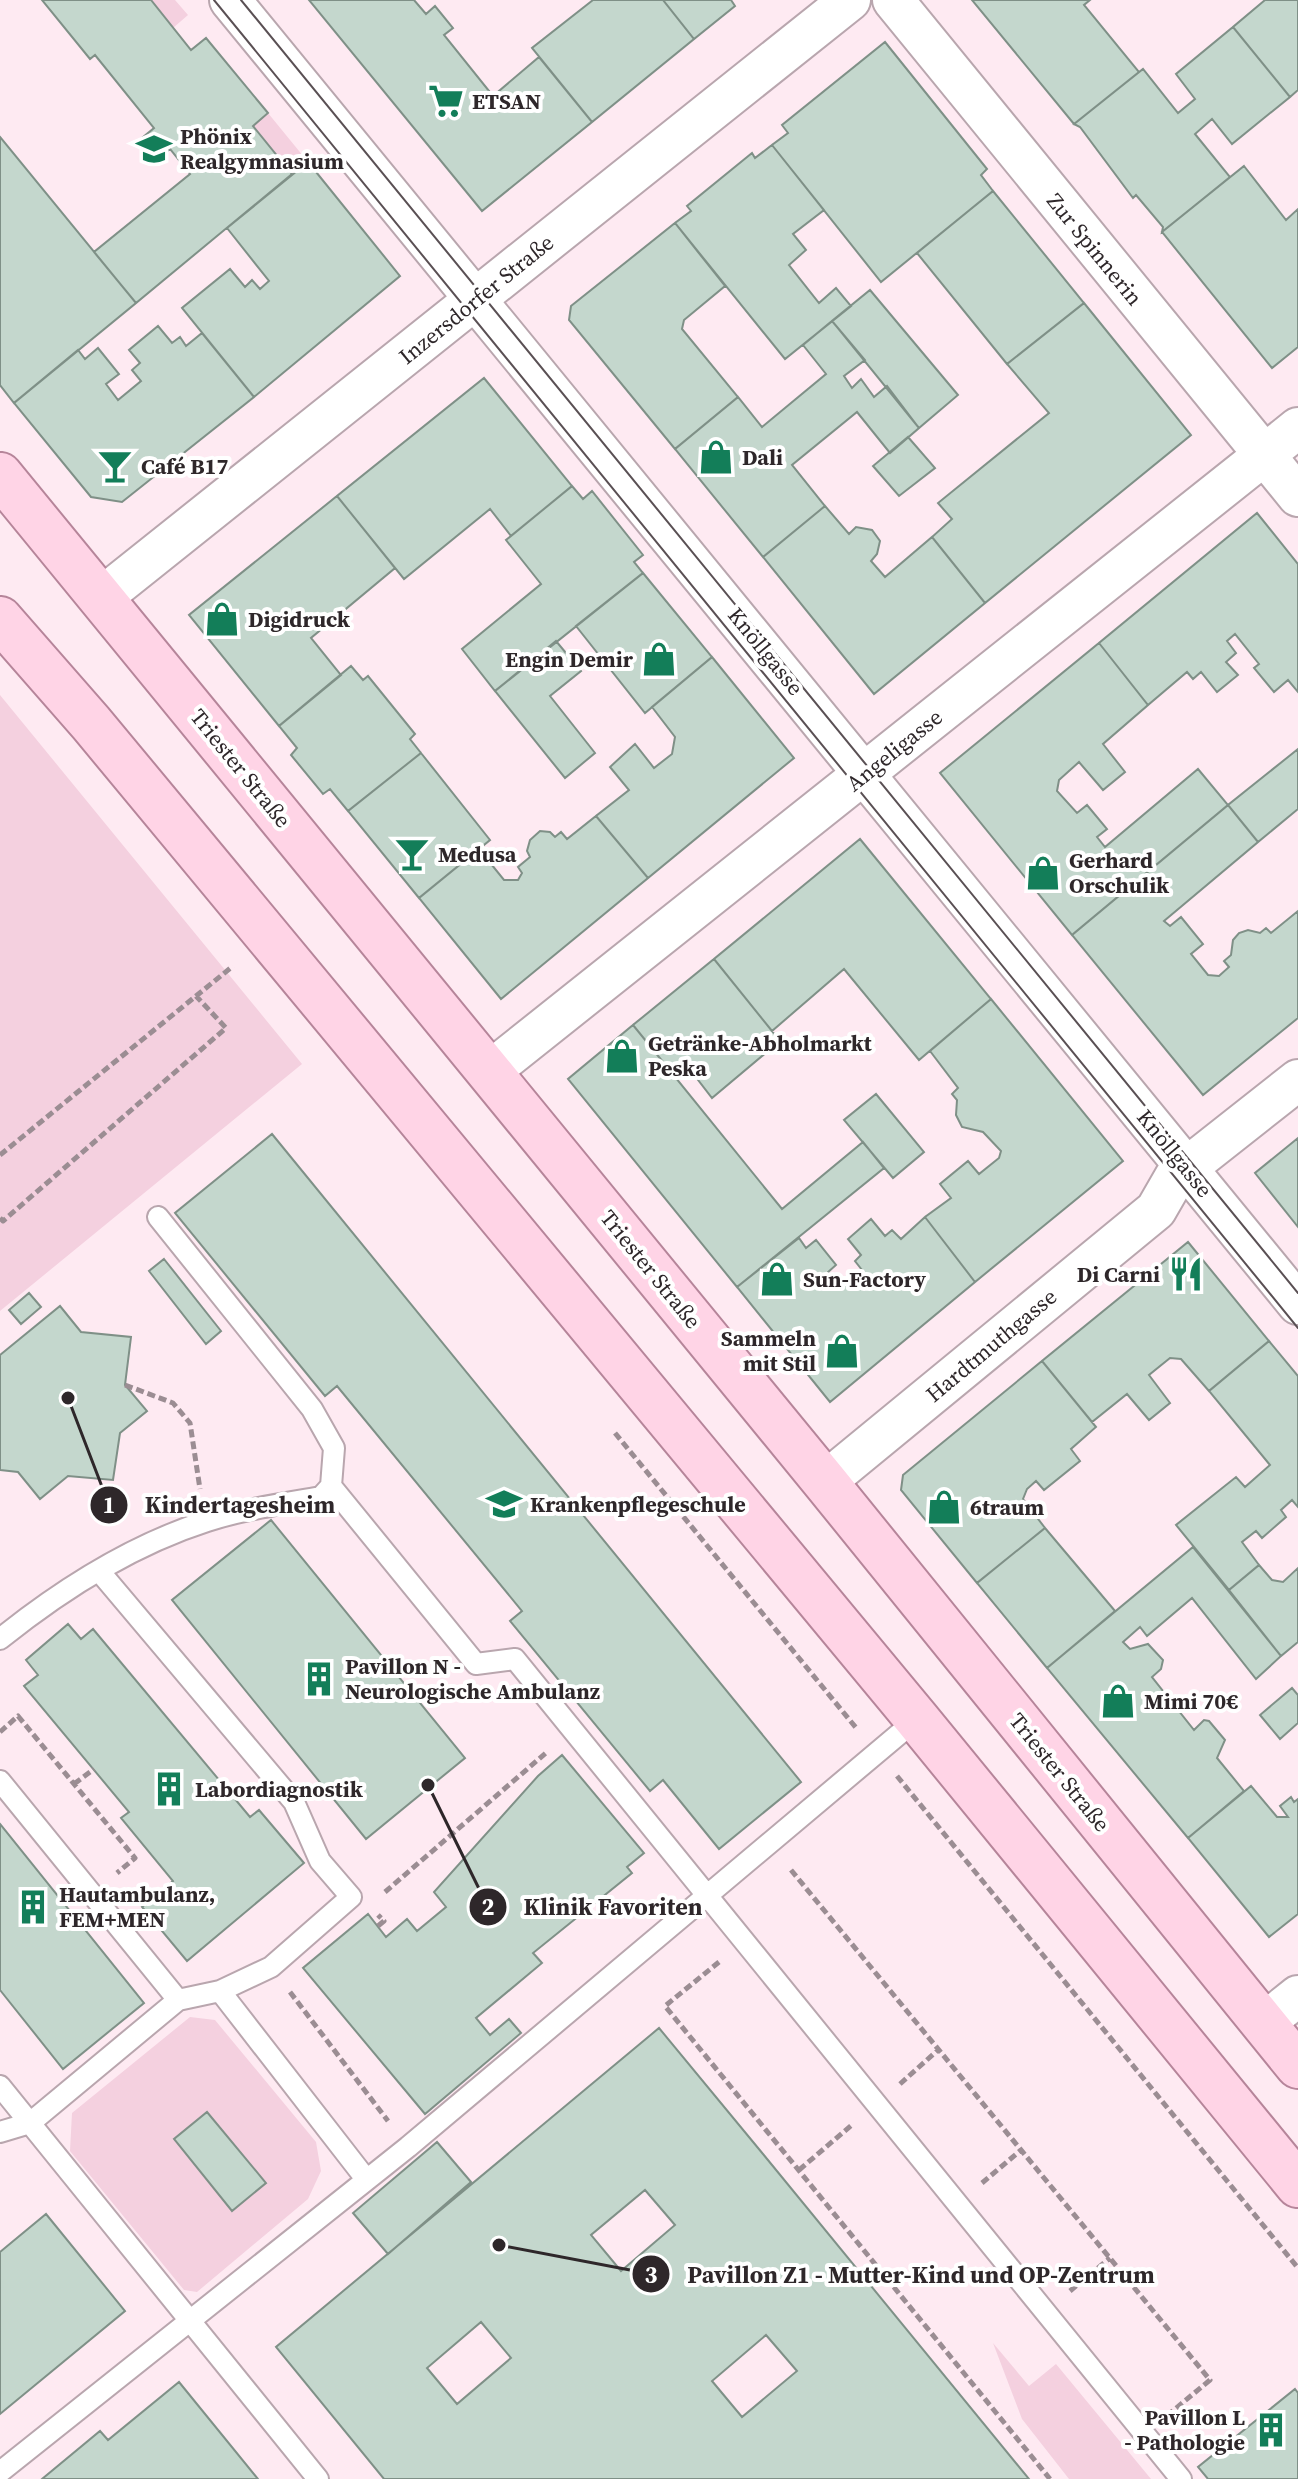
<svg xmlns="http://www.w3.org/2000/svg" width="1298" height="2479" font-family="'Source Serif 4',serif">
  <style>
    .green { fill: #f4d0df }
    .building { fill: #c4d7cd; stroke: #7f9087; stroke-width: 2; fill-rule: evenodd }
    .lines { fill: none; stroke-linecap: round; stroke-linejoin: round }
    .lane-casing { stroke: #b9a6ae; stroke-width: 24 }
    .street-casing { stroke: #b9a6ae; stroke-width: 44 }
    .primary-casing { stroke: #b6859a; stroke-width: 48 }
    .path { stroke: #9b8d93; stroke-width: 5; stroke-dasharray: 8 4; stroke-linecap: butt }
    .lane { stroke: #fff; stroke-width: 20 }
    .street { stroke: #fff; stroke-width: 40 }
    .primary { stroke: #ffd4e6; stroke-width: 44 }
    .tram { stroke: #5a5054; stroke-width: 2 }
    .labels { text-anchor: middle; stroke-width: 8; stroke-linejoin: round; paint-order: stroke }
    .poi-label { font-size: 22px; font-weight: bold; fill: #2e272a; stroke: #fff; text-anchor: start }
    .street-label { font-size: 22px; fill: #2e272a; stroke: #fff }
    .leader { fill: none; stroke: #2e272a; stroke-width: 3 }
    .callout-dot { fill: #2e272a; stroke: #fff; stroke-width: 3 }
    .mark-label { font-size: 24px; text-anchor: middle; font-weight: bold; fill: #fff }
    .callout-label { font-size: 24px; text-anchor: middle; font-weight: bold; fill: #2e272a; stroke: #fff; stroke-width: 8; stroke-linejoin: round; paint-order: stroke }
  </style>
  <rect width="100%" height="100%" fill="#feeaf2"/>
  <path class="green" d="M151,0H175L188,15L173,28Z
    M268,113L308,162L292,174L253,126Z
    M0,695L302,1064L0,1311Z
    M190,2017L215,2020L316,2142L321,2171L308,2199L197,2292L184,2290L70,2151L72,2113Z
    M993,2343L1029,2386L1056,2364L1151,2479H1069L1022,2419Z"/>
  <path class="building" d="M42,0H151L191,50L206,38L268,113L253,126L292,174L136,303L94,252L190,174L170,149L158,158L142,138L154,128L95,55L90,59Z
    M309,0H414L426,14L435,6L453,28L444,35L493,96L539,57L592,122L482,211Z
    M593,0H663L694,39L592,122L532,48Z
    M663,0H731L735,6L694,39Z
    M972,0H1090L1084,5L1139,72L1074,124Z
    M1265,0H1298V90L1290,97L1233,27Z
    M1233,27L1290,97L1232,144L1212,119L1195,134L1230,177L1162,232L1163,227L1136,195L1133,198L1080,127L1074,124L1143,69L1178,113L1195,99L1176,74Z
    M885,42L987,169L981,175L993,191L881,282L772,145L788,133L782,125Z
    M0,137L136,303L14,403L0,385Z
    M772,145L824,210L793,234L806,250L789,265L819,303L836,288L851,306L785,359L675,223L691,211L687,206L752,153L755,158Z
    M308,162L400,276L254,397L182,308L230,269L245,287L252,280L260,289L269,281L227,228Z
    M1244,166L1286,220L1298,209V347L1272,368L1162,232Z
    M993,191L1084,303L1007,364L917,253Z
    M675,223L725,286L684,320L682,329L738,397L675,449L569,320L571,306Z
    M870,290L958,395L919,428L832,321Z
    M1084,303L1191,435L985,603L932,537L952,519L938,503L1049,413L1007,364Z
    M832,321L865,360L844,376L852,388L861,379L874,397L887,386L919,428L890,453L857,412L792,465L825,506L763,557L675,449L738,397L762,427L826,374L803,345Z
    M158,326L172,343L180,337L186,346L202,333L254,397L122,502L91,497L14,403L78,350L85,359L98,348L119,374L106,384L118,400L141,381L132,370L140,363L129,350Z
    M484,378L572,486L511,536L490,509L404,579L337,496Z
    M908,437L935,468L899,496L873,466Z
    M572,486L583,499L592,491L643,555L634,562L643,573L495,691L462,649L541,584L506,540Z
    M337,496L395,568L311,638L341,675L279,726L189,615Z
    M825,506L849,534L856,527L872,530L880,541L877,554L871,561L885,577L932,537L985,603L874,694L763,557Z
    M1257,513L1298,564V692L1288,680L1274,692L1254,668L1259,664L1235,634L1227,641L1236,653L1226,662L1238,675L1217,692L1201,672L1193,679L1187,672L1148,705L1099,643Z
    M643,573L712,657L645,713L576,626Z
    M556,641L581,671L550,696L595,753L565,778L495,691Z
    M1099,643L1148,705L1103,744L1125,772L1103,790L1079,762L1059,780L1057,791L1077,813L1087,805L1107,829L1097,837L1105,847L1198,769L1228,805L1072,935L940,773Z
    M712,657L794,758L648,878L596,816L629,790L610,767L635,744L654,768L672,754L675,737L652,707Z
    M351,666L363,680L368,676L415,734L410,739L421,753L348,811L330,789L323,794L291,755L297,748L279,726Z
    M1298,749V809L1258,842L1228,805Z
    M421,753L490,840L419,898L348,811Z
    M1228,805L1258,842L1164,921L1170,926L1181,917L1203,944L1191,954L1208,975L1219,976L1229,967L1224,961L1231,955L1233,940L1239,933L1248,930L1260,933L1266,928L1271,933L1298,911V1018L1203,1095L1072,935Z
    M596,816L648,878L501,999L419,898L479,849L504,880H518L522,873L518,867L530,857L527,851L530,840L540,831L550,832L555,837L561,832L567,839Z
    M860,839L991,999L919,1060L844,969L772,1031L714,959Z
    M714,959L780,1041L712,1098L688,1067L676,1078L633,1025Z
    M991,999L1123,1161L975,1282L925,1217L951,1198L940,1184L968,1161L979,1174L999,1158L1001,1151L983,1132L962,1127L956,1115L957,1100L952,1094L958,1088L930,1051Z
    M633,1025L782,1209L863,1142L884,1168L737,1287L568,1079Z
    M876,1094L924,1152L893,1178L844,1120Z
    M272,1134L801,1782L719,1849L663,1780L650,1791L510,1621L522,1611L337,1386L325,1396L175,1213Z
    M1298,1138V1227L1255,1173Z
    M925,1217L975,1282L830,1402L737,1287L799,1238L806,1248L816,1240L836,1265L827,1273L834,1283L846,1284L862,1270L855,1261L861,1255L848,1239L871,1219L885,1236L892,1230L901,1239Z
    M1188,1242L1269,1341L1209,1391L1181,1359L1170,1358L1149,1375L1170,1403L1149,1420L1127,1394L1092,1422L1042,1361Z
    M164,1259L221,1331L206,1344L149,1271Z
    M29,1293L41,1307L21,1324L9,1310Z
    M60,1306L81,1332L131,1337L125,1385L147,1411L120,1433L113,1480L68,1476L40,1499L18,1472L0,1470V1355Z
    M1269,1341L1298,1376V1507L1292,1500L1281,1510L1286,1517L1262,1538L1256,1531L1242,1542L1259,1565L1229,1590L1176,1525L1236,1477L1245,1487L1270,1465L1209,1391Z
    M1042,1361L1096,1427L1071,1449L1080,1461L1044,1490L1036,1481L1027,1489L1023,1499L1045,1528L977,1583L901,1490L903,1475Z
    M271,1520L465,1758L366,1839L172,1600Z
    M1045,1528L1115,1611L1047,1668L977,1583Z
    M1193,1547L1281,1656L1256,1679L1192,1598L1147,1636L1140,1627L1123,1642L1130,1649L1148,1644L1163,1660L1161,1669L1152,1677L1194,1730L1204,1720L1209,1721L1225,1740L1217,1758L1244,1791L1188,1838L1047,1668Z
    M1259,1565L1272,1580L1283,1582L1298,1568V1642L1281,1656L1229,1590Z
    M68,1624L81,1639L93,1629L250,1817L259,1810L304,1863L187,1961L142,1907L173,1881L121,1818L129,1812L24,1686L38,1675L26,1660Z
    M1292,1688L1298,1695V1723L1280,1739L1260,1715Z
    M562,1755L644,1853L627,1867L632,1873L533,1953L542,1963L476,2018L490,2035L509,2019L521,2033L425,2114L303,1968L368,1914L386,1937L407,1919L417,1931L446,1907L434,1892L538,1776Z
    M1251,1786L1277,1817H1288L1280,1806L1291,1797L1294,1802L1298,1799V1914L1269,1937L1188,1838Z
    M0,1824L144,2003L63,2069L0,1990Z
    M659,2028L763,2154L1029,2479H384L276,2347ZM645,2190L675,2225L621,2271L591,2235ZM481,2322L511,2358L457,2404L427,2368ZM766,2335L797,2371L742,2417L712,2381Z
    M207,2112L266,2183L232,2211L174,2139Z
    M437,2142L471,2182L388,2254L353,2213Z
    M46,2214L125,2311L0,2414V2252Z
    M179,2382L258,2479H42L100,2431L108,2440Z
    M1295,2389L1298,2393V2479H1208L1198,2467Z"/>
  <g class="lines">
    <g class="lane-casing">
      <path id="lane" d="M158,1217L312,1409L334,1448L331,1486L476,1664L515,1659L1181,2479
        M100,1572L294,1802L320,1861L351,1897L271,1967L220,1991
        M0,1639C61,1590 132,1545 207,1521C244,1509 282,1504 321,1497L331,1486
        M0,1781L178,2000
        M0,2086L318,2479
        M0,2132L30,2123L178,2000L220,1991L366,2179
        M0,2472L408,2147L917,1719"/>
    </g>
    <g class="street-casing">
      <path id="street" d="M230,0L1298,1304
        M893,0L1298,496
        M101,598L850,0
        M489,1072L1298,428
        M825,1482L1156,1210L1175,1177L1298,1080
        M1263,2024L1298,1996"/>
    </g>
    <g class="primary-casing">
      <path id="primary" d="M0,475L825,1482L1298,2066
        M0,619L91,723L917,1719L1298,2185"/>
    </g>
    <path class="path" d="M0,1155L233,966
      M0,1218L3,1221L226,1028L196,996
      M125,1385L173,1403L190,1423L200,1489
      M615,1433L857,1729
      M0,1732L18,1716L135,1858L117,1873
      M897,1776L1298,2268
      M74,1784L94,1769
      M791,1870L1210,2380L1169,2414
      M385,1892L547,1752
      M378,1926L384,1921L378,1915
      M719,1962L665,2006L1050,2479
      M290,1992L388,2121
      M900,2084L938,2050
      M799,2170L853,2124
      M982,2183L1021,2150
      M1070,2291L1110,2258"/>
    <use href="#lane" class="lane"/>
    <use href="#street" class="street"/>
    <use href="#primary" class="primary"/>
    <path class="tram" d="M214,0L1298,1328
      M241,0L1298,1293"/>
  </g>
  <defs>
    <g id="supermarket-bare" transform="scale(2.76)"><path d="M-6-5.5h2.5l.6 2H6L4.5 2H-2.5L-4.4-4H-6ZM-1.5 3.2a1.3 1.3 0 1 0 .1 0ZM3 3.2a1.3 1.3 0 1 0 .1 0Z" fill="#137e59" stroke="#fff" stroke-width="2.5" paint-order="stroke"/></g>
    <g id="school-bare" transform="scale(2.76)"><path d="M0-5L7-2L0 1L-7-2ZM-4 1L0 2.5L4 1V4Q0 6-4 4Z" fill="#137e59" stroke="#fff" stroke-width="2.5" paint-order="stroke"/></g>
    <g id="shop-bare" transform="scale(2.76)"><path d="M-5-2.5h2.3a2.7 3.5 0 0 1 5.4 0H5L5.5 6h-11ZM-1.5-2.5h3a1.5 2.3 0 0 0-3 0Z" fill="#137e59" stroke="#fff" stroke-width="2.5" paint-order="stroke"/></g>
    <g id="bar-bare" transform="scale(2.76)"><path d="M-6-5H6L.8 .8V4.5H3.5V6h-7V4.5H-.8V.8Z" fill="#137e59" stroke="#fff" stroke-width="2.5" paint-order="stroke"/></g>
    <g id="restaurant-bare" transform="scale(2.76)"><path d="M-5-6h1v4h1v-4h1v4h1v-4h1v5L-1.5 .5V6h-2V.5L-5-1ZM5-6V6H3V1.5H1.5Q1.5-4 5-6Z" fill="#137e59" stroke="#fff" stroke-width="2.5" paint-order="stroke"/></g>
    <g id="building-bare" transform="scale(2.76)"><path d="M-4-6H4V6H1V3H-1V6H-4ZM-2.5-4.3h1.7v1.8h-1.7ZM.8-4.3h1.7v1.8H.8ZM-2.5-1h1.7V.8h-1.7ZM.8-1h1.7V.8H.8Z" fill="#137e59" stroke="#fff" stroke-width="2.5" paint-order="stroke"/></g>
  </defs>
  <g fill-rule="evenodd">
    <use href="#supermarket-bare" x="446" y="101"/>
    <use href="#school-bare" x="154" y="149"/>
    <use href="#shop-bare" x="716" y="457"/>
    <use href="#bar-bare" x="115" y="466"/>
    <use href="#shop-bare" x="222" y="619"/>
    <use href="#shop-bare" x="659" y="659"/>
    <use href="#bar-bare" x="412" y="854"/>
    <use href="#shop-bare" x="1043" y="873"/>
    <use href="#shop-bare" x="622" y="1056"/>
    <use href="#restaurant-bare" x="1186" y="1274"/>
    <use href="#shop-bare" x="777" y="1279"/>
    <use href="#shop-bare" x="842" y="1351"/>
    <use href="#school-bare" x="504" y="1504"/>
    <use href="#shop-bare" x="944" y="1507"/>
    <use href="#building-bare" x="319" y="1679"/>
    <use href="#shop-bare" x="1118" y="1701"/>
    <use href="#building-bare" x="169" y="1789"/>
    <use href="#building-bare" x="33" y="1907"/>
    <use href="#building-bare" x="1271" y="2430"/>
  </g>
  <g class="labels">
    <g class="poi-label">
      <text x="472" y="109">ETSAN</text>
      <text x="180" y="144">Phönix<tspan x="180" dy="25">Realgymnasium</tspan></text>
      <text x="742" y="465">Dali</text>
      <text x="141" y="474">Café B17</text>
      <text x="248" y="627">Digidruck</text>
      <text x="633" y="667" text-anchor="end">Engin Demir</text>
      <text x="438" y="862">Medusa</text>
      <text x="1069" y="868">Gerhard<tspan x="1069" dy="25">Orschulik</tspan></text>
      <text x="648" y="1051">Getränke-Abholmarkt<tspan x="648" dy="25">Peska</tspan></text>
      <text x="1160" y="1282" text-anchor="end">Di Carni</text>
      <text x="803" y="1287">Sun-Factory</text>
      <text x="816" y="1346" text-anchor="end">Sammeln<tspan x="816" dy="25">mit Stil</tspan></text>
      <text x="530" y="1512">Krankenpflegeschule</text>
      <text x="970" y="1515">6traum</text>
      <text x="345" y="1674">Pavillon N -<tspan x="345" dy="25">Neurologische Ambulanz</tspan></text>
      <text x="1144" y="1709">Mimi 70€</text>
      <text x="195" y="1797">Labordiagnostik</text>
      <text x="59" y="1902">Hautambulanz,<tspan x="59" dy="25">FEM+MEN</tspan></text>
      <text x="1245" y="2425" text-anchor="end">Pavillon L<tspan x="1245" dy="25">- Pathologie</tspan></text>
    </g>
    <g class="street-label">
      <text transform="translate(1095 249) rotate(51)" y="8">Zur Spinnerin</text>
      <text transform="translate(476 299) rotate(-39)" y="8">Inzersdorfer Straße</text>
      <text transform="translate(766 651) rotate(51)" y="8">Knöllgasse</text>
      <text transform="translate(894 750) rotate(-39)" y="8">Angeligasse</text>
      <text transform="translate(241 768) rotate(51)" y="8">Triester Straße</text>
      <text transform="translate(1175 1153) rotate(51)" y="8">Knöllgasse</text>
      <text transform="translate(651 1269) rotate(51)" y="8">Triester Straße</text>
      <text transform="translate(991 1345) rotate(-40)" y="8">Hardtmuthgasse</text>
      <text transform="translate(1060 1772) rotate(51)" y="8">Triester Straße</text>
    </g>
  </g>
  <path class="leader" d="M68 1398L109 1505M428 1785L488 1907M499 2245L651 2274"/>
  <g class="callout-dot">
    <circle cx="68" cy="1398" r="8"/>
    <circle cx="428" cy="1785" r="8"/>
    <circle cx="499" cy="2245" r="8"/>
    <circle cx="109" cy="1505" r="20"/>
    <circle cx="488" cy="1907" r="20"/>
    <circle cx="651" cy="2274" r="20"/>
  </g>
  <g class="mark-label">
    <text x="109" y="1513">1</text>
    <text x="488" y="1915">2</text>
    <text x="651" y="2283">3</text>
  </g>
  <g class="callout-label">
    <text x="240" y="1513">Kindertagesheim</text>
    <text x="613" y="1915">Klinik Favoriten</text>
    <text x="921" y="2283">Pavillon Z1 - Mutter-Kind und OP-Zentrum</text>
  </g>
</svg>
